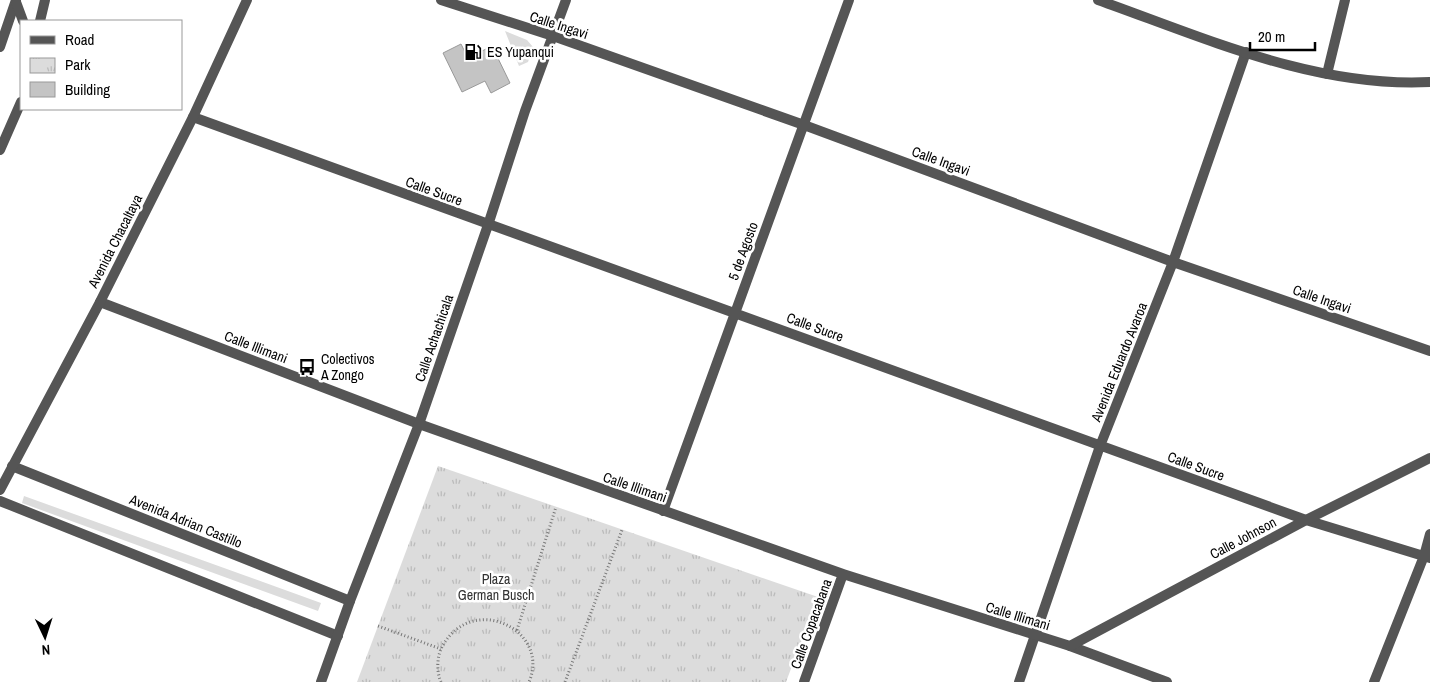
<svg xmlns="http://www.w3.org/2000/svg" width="1430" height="682" font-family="'Archivo Narrow',sans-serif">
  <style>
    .green { fill: #dcdcdc }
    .park { fill: url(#park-tufts) }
    .building { fill: #c4c4c4; stroke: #999 }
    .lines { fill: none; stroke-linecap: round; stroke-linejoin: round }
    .path { stroke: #777; stroke-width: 3; stroke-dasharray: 1 2.5; stroke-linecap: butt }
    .minor { stroke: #555; stroke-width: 10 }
    .tertiary { stroke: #555; stroke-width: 10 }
    .labels { text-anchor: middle; stroke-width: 5; stroke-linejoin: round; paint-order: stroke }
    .street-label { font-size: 14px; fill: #000; stroke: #fff }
    .poi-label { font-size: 14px; fill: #000; stroke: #fff; text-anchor: start }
    .park-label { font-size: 14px; fill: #333; stroke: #fff }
  </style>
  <defs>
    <pattern id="park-tufts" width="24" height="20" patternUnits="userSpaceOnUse" patternTransform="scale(1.25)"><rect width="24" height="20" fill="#dcdcdc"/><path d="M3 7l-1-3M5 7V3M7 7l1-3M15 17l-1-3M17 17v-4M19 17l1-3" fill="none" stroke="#bbb"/></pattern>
  </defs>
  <rect width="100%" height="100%" fill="#fff"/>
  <path class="green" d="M505,31L527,40L533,47L528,62L519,66Z
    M24,496L321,603L318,611L22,503Z"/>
  <path class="park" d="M438,466L818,597L786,682H357Z"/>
  <path class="building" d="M461,44L468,58L492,46L510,83L491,93L485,81L462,92L443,53Z"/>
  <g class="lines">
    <path class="path" d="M378,626L441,649
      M517,630L556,507
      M441,682C436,671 437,655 443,645C474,592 551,631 529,682
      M565,682L622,530"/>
    <path class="minor" d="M441,0L553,36L804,125L1173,262L1430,351
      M40,21L45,0
      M0,47L16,0
      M1327,74L1345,0
      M193,117L1306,520L1430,558
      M100,302L419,424L488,225L525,111L566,0
      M12,466L350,601
      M0,501L338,636
      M663,511L849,0
      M1070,646L1167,682
      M1019,682L1100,446L1173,262L1246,52
      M1374,682L1424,556L1430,534"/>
    <path class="tertiary" d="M1098,0C1205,38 1315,88 1430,82
      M16,2L23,21
      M0,150L21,102
      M0,490L100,302L193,117L247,0
      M321,682L350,601L419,424L843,574L1070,646L1306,520L1430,458
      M804,682L843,574"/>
  </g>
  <defs>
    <g id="fuel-bare" transform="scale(1.35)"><path d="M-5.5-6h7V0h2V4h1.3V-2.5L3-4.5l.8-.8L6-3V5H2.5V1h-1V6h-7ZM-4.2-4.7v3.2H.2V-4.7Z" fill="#000" stroke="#fff" stroke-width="2.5" paint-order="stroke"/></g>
    <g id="bus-bare" transform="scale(1.35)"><path d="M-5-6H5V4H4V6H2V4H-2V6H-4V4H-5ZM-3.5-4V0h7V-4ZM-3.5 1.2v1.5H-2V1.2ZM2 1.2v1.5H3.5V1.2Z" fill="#000" stroke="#fff" stroke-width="2.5" paint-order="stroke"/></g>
  </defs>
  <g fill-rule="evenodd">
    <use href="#fuel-bare" x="473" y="52"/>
    <use href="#bus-bare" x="307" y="367"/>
  </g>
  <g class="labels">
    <g class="street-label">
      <text transform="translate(559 25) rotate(18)" y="5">Calle Ingavi</text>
      <text transform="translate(941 161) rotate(20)" y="5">Calle Ingavi</text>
      <text transform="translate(434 191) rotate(20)" y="5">Calle Sucre</text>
      <text transform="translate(115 241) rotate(-63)" y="5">Avenida Chacaltaya</text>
      <text transform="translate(743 251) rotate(-70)" y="5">5 de Agosto</text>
      <text transform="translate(1322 299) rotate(19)" y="5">Calle Ingavi</text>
      <text transform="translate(815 327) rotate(20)" y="5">Calle Sucre</text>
      <text transform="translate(434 338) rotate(-71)" y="5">Calle Achachicala</text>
      <text transform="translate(256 347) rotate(21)" y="5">Calle Illimani</text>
      <text transform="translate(1119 362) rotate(-68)" y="5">Avenida Eduardo Avaroa</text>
      <text transform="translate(1196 466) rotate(20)" y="5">Calle Sucre</text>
      <text transform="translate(635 487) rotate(19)" y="5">Calle Illimani</text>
      <text transform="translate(186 521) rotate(22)" y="5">Avenida Adrian Castillo</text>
      <text transform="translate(1243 538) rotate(-28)" y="5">Calle Johnson</text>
      <text transform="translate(1018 616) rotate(17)" y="5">Calle Illimani</text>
      <text transform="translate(811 624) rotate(-70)" y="5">Calle Copacabana</text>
    </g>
    <g class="poi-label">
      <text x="487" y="57">ES Yupanqui</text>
      <text x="321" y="364">Colectivos<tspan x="321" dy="16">A Zongo</tspan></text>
    </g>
    <g class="park-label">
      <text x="496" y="584">Plaza<tspan x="496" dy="16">German Busch</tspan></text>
    </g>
  </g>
  <rect x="20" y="20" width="162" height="90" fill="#ffffff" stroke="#999999"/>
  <rect x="30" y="36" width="25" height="8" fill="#555555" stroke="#999999"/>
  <text x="65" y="45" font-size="15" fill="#000000">Road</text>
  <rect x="30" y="58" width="25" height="15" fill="url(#park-tufts)" stroke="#999999"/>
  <text x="65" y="70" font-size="15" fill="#000000">Park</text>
  <rect x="30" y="82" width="25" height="15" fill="#c4c4c4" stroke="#999999"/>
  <text x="65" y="95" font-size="15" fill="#000000">Building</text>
  <g transform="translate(45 637) rotate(176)" stroke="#ffffff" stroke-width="4" paint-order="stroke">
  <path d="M0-4L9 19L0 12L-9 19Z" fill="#000000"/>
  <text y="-8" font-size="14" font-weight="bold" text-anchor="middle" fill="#000000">N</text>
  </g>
  <path d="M1250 42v8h65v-8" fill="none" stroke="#000000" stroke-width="2.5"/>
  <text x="1258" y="42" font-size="15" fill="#000000" stroke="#ffffff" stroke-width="4" paint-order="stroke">20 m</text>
</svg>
